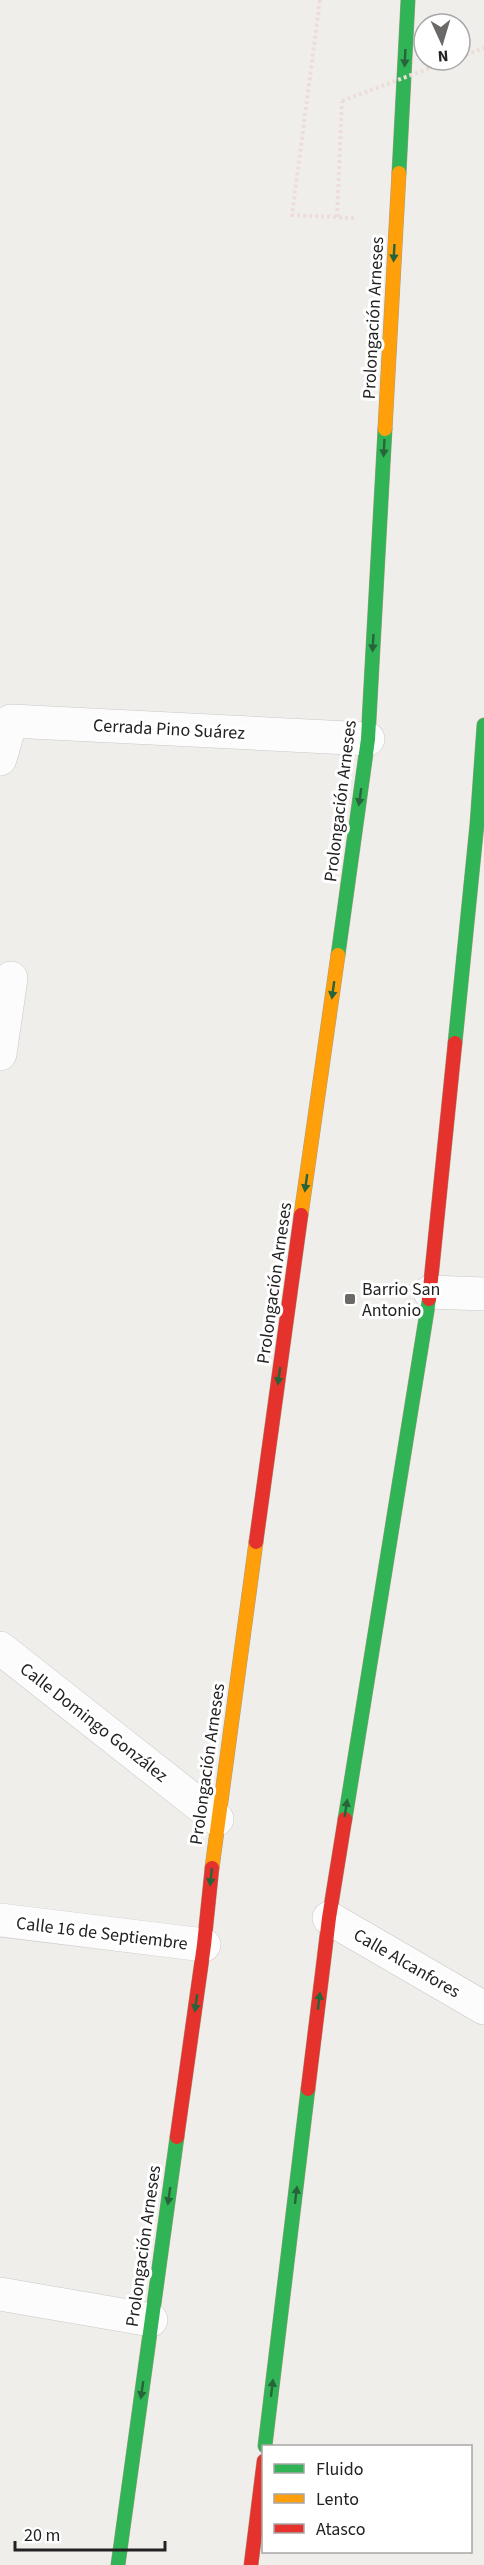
<svg xmlns="http://www.w3.org/2000/svg" width="484" height="2565" font-family="'Source Sans 3',sans-serif">
  <style>
    .lines { fill: none; stroke-linecap: round; stroke-linejoin: round }
    .street-casing { stroke: #c9c8c7; stroke-width: 34 }
    .fast-casing { stroke: #a79d86; stroke-width: 15 }
    .slow-casing { stroke: #a79d86; stroke-width: 15 }
    .jam-casing { stroke: #a79d86; stroke-width: 15 }
    .path { stroke: #edddda; stroke-width: 4; stroke-dasharray: 3 3; stroke-linecap: butt }
    .street { stroke: #fdfcfc; stroke-width: 33 }
    .fast { stroke: #30b455; stroke-width: 14 }
    .slow { stroke: #ff9f0a; stroke-width: 14 }
    .jam { stroke: #e5322d; stroke-width: 14 }
    .path-bridge { stroke: #edddda; stroke-width: 4; stroke-dasharray: 3 3; stroke-linecap: butt }
    .oneway { fill: #286439 }
    .poi-dot { fill: #6a6968; stroke: #fff; stroke-width: 2 }
    .labels { text-anchor: middle; stroke-width: 6; stroke-linejoin: round; paint-order: stroke }
    .street-label { font-size: 18px; fill: #222; stroke: #fff }
    .poi-label { font-size: 18px; fill: #222; stroke: #fff; text-anchor: start }
  </style>
  <rect width="100%" height="100%" fill="#f0eeeb"/>
  <g class="lines">
    <g class="street-casing">
      <path id="street" d="M0,759L11,721L368,739
        M0,1054L11,978
        M430,1292L484,1294
        M0,1648L217,1819
        M329,1918L484,2008
        M0,1920L204,1945
        M0,2294L151,2320"/>
    </g>
    <g class="fast-casing">
      <path id="fast" d="M399,173L408,0
        M338,955L368,739L385,429
        M455,1043L477,824L484,725
        M345,1819L429,1299
        M265,2446L308,2089
        M118,2565L177,2137"/>
    </g>
    <g class="slow-casing">
      <path id="slow" d="M385,429L399,173
        M301,1215L338,955
        M212,1868L256,1542"/>
    </g>
    <g class="jam-casing">
      <path id="jam" d="M429,1299L455,1043
        M256,1542L301,1215
        M308,2089L329,1918L345,1819
        M177,2137L204,1945L212,1868
        M251,2565L264,2461"/>
    </g>
    <path class="path" d="M320,0L292,215L354,218
      M460,57L484,48
      M337,217L342,101"/>
    <use href="#street" class="street"/>
    <use href="#fast" class="fast"/>
    <use href="#slow" class="slow"/>
    <use href="#jam" class="jam"/>
    <path class="path-bridge" d="M342,101L451,60"/>
  </g>
  <defs><path id="oneway-solid" d="M-6-.8H1V-3.2L6.5 0L1 3.2V.8H-6Z" transform="scale(1.5)"/></defs>
  <g class="oneway">
    <use href="#oneway-solid" transform="translate(405 58) rotate(93)"/>
    <use href="#oneway-solid" transform="translate(394 253) rotate(93)"/>
    <use href="#oneway-solid" transform="translate(384 448) rotate(93)"/>
    <use href="#oneway-solid" transform="translate(373 643) rotate(93)"/>
    <use href="#oneway-solid" transform="translate(360 797) rotate(98)"/>
    <use href="#oneway-solid" transform="translate(333 990) rotate(98)"/>
    <use href="#oneway-solid" transform="translate(306 1183) rotate(98)"/>
    <use href="#oneway-solid" transform="translate(279 1376) rotate(98)"/>
    <use href="#oneway-solid" transform="translate(346 1808) rotate(-81)"/>
    <use href="#oneway-solid" transform="translate(211 1877) rotate(96)"/>
    <use href="#oneway-solid" transform="translate(319 2001) rotate(-83)"/>
    <use href="#oneway-solid" transform="translate(196 2003) rotate(98)"/>
    <use href="#oneway-solid" transform="translate(296 2195) rotate(-83)"/>
    <use href="#oneway-solid" transform="translate(169 2196) rotate(98)"/>
    <use href="#oneway-solid" transform="translate(272 2388) rotate(-83)"/>
    <use href="#oneway-solid" transform="translate(142 2390) rotate(98)"/>
  </g>
  <rect class="poi-dot" x="344" y="1293" width="12" height="12" rx="3"/>
  <g class="labels">
    <g class="street-label">
      <text transform="translate(373 318) rotate(-87)" y="6">Prolongación Arneses</text>
      <text transform="translate(169 729) rotate(3)" y="6">Cerrada Pino Suárez</text>
      <text transform="translate(340 801) rotate(-83)" y="6">Prolongación Arneses</text>
      <text transform="translate(274 1283) rotate(-82)" y="6">Prolongación Arneses</text>
      <text transform="translate(94 1722) rotate(38)" y="6">Calle Domingo González</text>
      <text transform="translate(207 1764) rotate(-82)" y="6">Prolongación Arneses</text>
      <text transform="translate(102 1933) rotate(7)" y="6">Calle 16 de Septiembre</text>
      <text transform="translate(407 1963) rotate(30)" y="6">Calle Alcanfores</text>
      <text transform="translate(143 2246) rotate(-82)" y="6">Prolongación Arneses</text>
    </g>
    <g class="poi-label">
      <text x="362" y="1295">Barrio San<tspan x="362" dy="21">Antonio</tspan></text>
    </g>
  </g>
  <rect x="262" y="2445" width="210" height="108" fill="#ffffff" stroke="#a7a7a7" stroke-width="1.5"/>
  <rect x="274" y="2464" width="30" height="9" fill="#30b455" stroke="#a7a7a7" stroke-width="1.5"/>
  <text x="316" y="2475" font-size="18" fill="#222222">Fluido</text>
  <rect x="274" y="2494" width="30" height="9" fill="#ff9f0a" stroke="#a7a7a7" stroke-width="1.5"/>
  <text x="316" y="2505" font-size="18" fill="#222222">Lento</text>
  <rect x="274" y="2524" width="30" height="9" fill="#e5322d" stroke="#a7a7a7" stroke-width="1.5"/>
  <text x="316" y="2535" font-size="18" fill="#222222">Atasco</text>
  <g transform="translate(442 42) rotate(176)"><circle r="28" fill="#ffffff" stroke="#a7a7a7" stroke-width="1.5"/>
  <path d="M0-4.5L10 22L0 15L-10 22Z" fill="#6a6968"/>
  <text y="-9" font-size="16" font-weight="bold" text-anchor="middle" fill="#222222">N</text>
  </g>
  <path d="M15 2541v9h150v-9" fill="none" stroke="#222222" stroke-width="3"/>
  <text x="24" y="2541" font-size="18" fill="#222222" stroke="#ffffff" stroke-width="4.5" paint-order="stroke">20 m</text>
</svg>
